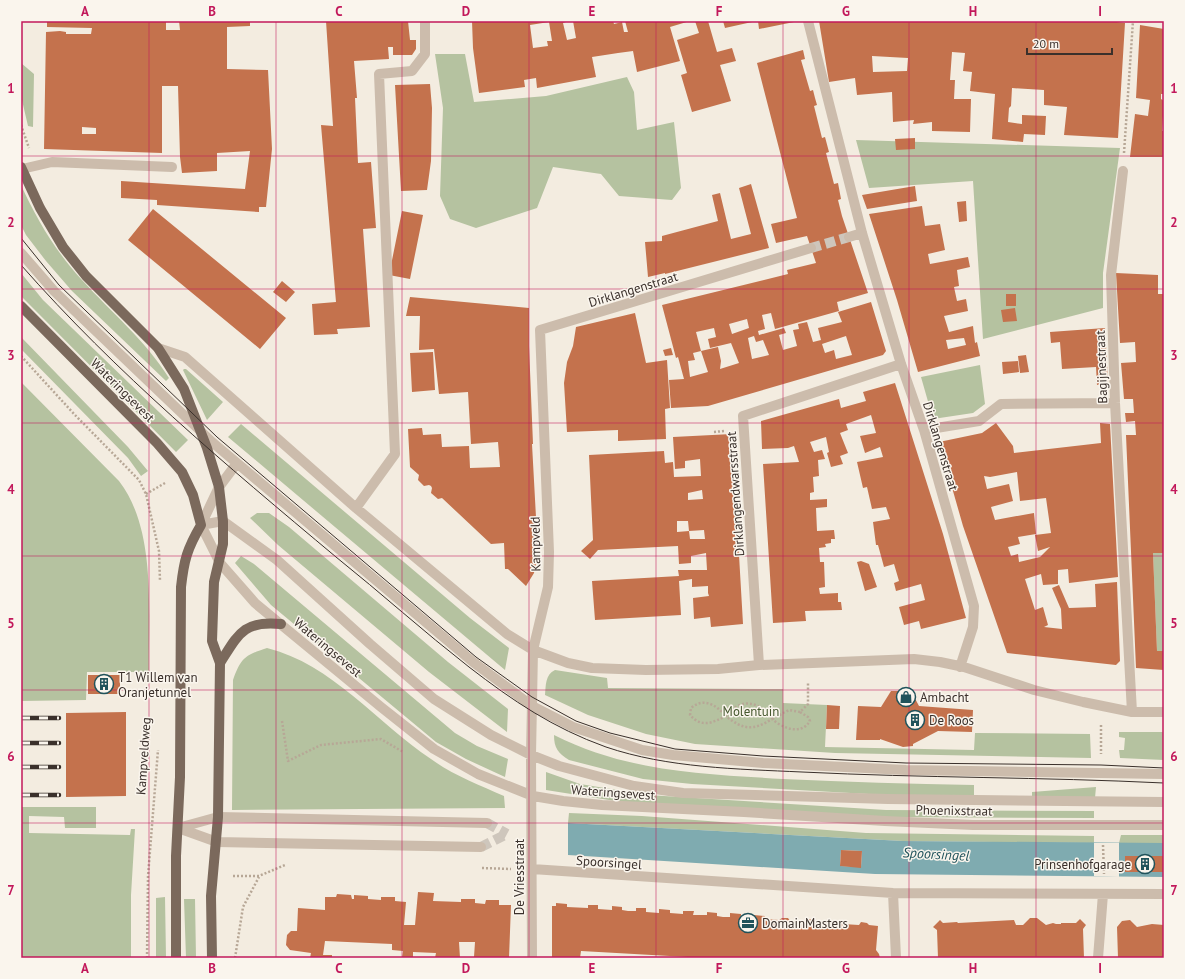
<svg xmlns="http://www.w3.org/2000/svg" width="1185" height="979" font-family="'PT Sans',sans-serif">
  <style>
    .green { fill: #b5c2a0 }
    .water { fill: #7fabb0; fill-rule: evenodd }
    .pier { fill: #f3ece0 }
    .building { fill: #c4724d; fill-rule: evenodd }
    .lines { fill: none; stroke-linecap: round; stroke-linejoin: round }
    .minor-tunnel { stroke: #cec6bc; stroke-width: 10; stroke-dasharray: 10 5; stroke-linecap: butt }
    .path { stroke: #b7a796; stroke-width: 2.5; stroke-dasharray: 2 2; stroke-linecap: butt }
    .minor { stroke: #ccbcac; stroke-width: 10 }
    .major { stroke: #7b695c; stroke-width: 10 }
    .tram { stroke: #3a302b; stroke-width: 1 }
    .rail-casing { stroke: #3a302b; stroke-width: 4.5 }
    .rail { stroke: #faf5ed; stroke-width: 3; stroke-dasharray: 9; stroke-linecap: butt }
    .grid { fill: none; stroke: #c2185b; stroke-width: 1; stroke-opacity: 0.55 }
    .labels { text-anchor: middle; stroke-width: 3; stroke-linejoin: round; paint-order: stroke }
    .street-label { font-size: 13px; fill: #3a302b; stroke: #faf5ed }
    .poi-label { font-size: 13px; fill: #3a302b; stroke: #faf5ed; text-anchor: start }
    .park-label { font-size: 13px; fill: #46582f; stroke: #faf5ed }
    .water-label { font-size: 14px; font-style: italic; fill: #20535b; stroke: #faf5ed }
    .neatline { fill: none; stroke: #c2185b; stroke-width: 1.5 }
    .grid-label { font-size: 13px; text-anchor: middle; font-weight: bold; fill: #c2185b }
  </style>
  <rect width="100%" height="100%" fill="#f3ece0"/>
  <path class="green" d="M435,54H465L474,102L546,96L627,77L634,92L637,130L674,122L681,188L672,200L619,196L601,174L553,167L537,208L476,228L450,219L440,196L443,108Z
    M21,63L34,74L33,127L28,126L21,96Z
    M856,140L1120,148L1103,273V308L983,339L973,181L869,188Z
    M21,185C37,220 56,252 82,280C112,313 145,340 169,378L166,381L72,291L46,261L26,235L21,225Z
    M21,273L43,300L188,440L176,452L21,296Z
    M21,337L128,447L148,471L141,476L128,458L21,349Z
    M980,365L985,404L973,413L933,419L921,377Z
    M184,369H186L223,402L207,420L183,370Z
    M21,382L119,481C157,530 148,613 149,672H87L86,700L21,701Z
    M241,424L470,618L509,648L505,670L228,437Z
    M257,513H269L289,527L448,662L508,709L507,732L429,672L278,545L250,518Z
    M1153,553H1164V651H1157Z
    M241,556L254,564L455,733L477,746L508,759L505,777L466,759L436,742L271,605L235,563Z
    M267,648C332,664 377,723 431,759C453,775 479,785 504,796L505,808L232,810L233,680C241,658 245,655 267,648Z
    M555,670L607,678L608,688L783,689V703L827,705L825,747L974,750L975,733L1090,734L1091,758L835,753L695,744L646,734L588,715L545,695C546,685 545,675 555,670Z
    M1119,732H1164V760L1120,758L1119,750H1124L1125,738L1119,737Z
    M554,735C627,772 703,774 783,779C847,782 910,784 974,785V797L886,795L692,784L643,779L569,760C558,753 554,748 554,735Z
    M546,772L580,784L648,795L886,810L1094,811V818L886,817L628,803L546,790Z
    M1096,787L1095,798L1032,796V792Z
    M21,807H96V828H65L64,817L29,816V833L130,835L131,829H135L131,895V958H21Z
    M569,813L642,816L866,833L1094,836V843L903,841L568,823Z
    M1121,835H1164V843H1119Z
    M165,897L166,958H156V898Z
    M184,899H195L196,958H186Z"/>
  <path class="water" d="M568,823L903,841L1164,843V856H1126L1125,872H1164V877L875,874L568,855ZM841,850L862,851L861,867L840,866Z"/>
  <path class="pier" d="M1094,843H1119V877L1094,876Z"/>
  <path class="building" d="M47,21H166V30H180L179,21H250V26L227,27V69L268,70L272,149L266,207H259V212L157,205V200L121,198V181L245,189L250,151L217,153V171L182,173L180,157L178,86H162V153L44,149L46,32L60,31L66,32V34H91L92,28L47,27ZM82,127L96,128V134H82Z
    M326,21H408L410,40H416V49L412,55H393V47H388L389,59L354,61L357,98H355L358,163L371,162L376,228L363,229L370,327L337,329L338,334L314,335L312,304L336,302L321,125L333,126Z
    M472,21H569L563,23L567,40L576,38L573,21H613L614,24L622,22L624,32H628L625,21H690L670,27L680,61L637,72L633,51L618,53L592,57L596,77L537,88L536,78L524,80L525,87L479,93L473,48ZM549,22L552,41H547L548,46L533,48L530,25Z
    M695,21H708L717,52L732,48L736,61L720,65L731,101L692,112L681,75L687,73L677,40L699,33Z
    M723,21H751L752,22L725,28Z
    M758,21H794V22L759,29Z
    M819,21H1108L1125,23L1118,138L1064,135L1067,107L1044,105V90L1012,88L1011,106L1009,108L1008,122L1022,124V115L1046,116L1045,135L1024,134L1023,142L992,139L995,94L970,91L972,72L963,71L965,53L952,52L950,80H955L954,99H971L970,132L932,131V122L913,124L914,120L893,122L892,92L857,95L855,78L829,82ZM872,56L908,58L907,71L873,72Z
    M1140,25L1164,29V94H1161V99L1164,101L1162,131H1164V157H1130L1135,114L1148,116L1150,100L1136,98Z
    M803,50L805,59L801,60L810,91L813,90L815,98L817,105L814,106L822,138L825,137L829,152L826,153L834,184L838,183L841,199L838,200L842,216L868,293L837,302L839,311L775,329L771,313L762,315L765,329L758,331L759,335L784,328L786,333L779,335L783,350L797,346L793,330L799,329L798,324L807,322L813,342L821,340L818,328L842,322L838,312L871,302L886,351L883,355L708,406L671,408L669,380L684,379L678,357L676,358L662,305L788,274L787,270L816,263L807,236L776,243L771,224L797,218L757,63ZM747,319L749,328L732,334L729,324ZM714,328L716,337L708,339L710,348L731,343L739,363L720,369L721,361L718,347L701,351L708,372L690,377L688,361L695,360L693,353L701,351L696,332ZM754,336L756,342L763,340L769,355L752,359L748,338ZM846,336L852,355L836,359L834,350L825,353L822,344Z
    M430,84L432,108L431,161L427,190L401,191L395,85Z
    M915,138V149L896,150L895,139Z
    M751,184L769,248L665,274V273L648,277L645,242L662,241V236L718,221L712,195L720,193L731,239L751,234L739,188Z
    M915,186L917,201L867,209L862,195Z
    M966,201L967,221L959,222L957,202Z
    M922,206L925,226L940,224L945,250L928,254L930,264L968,257L970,267L957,270L959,286L954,287L957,301L966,299L968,311L944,316L949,332L973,326L975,343L977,342L980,356L918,372L897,300L869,214ZM964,338L966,345L948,349L946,340Z
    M153,209L286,318L260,349L128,240Z
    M402,211L423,215L410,279L389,275Z
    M1116,273L1158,275V294H1164V553H1153L1157,651H1164V670L1136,668L1126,435H1136L1135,421L1126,422L1125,413H1134L1133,399H1124L1121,363L1136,362L1135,342L1120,343Z
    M282,281L295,292L286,302L273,292Z
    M1006,294H1016V306H1006Z
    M410,297L529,308V346L533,444H532L538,554L534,573L526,586L508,569H505L504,543L491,544L442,498L438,499L431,493L432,488L431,486L429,485L424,486L418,480L419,475L410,467L408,429L422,428L423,435L441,434L442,447L469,446L470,468L500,467L498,442L471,444L468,392L439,394L434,349L419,350L420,316H406Z
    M1015,308L1017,321L1003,322L1001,310Z
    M635,313L646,363L667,360L670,408L665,409L666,439L618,441V430L567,432L564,383L567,362L573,346L576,327Z
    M1105,328L1108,382L1097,385L1096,367L1062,369L1060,342L1051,343L1050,332Z
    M671,348L673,355L665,356L663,350Z
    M433,352L435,390L412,392L410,353Z
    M1026,355L1029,372L1020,373L1018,356Z
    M1018,361L1019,372L1003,374L1002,362Z
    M895,383L943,534L966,618L921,629L919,621L904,625L899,607L925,600L921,584L896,591L894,583L899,581L894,564L884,567L878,545H876L873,522L890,519L886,507L872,509L867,487L863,488L857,462L883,457L880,447L865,453L860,436L876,433L871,415L846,424L848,430L840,433L848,453L840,456L843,464L831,467L827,453L829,452L826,437L810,442L814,452L822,450L825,459L818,460L819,476L813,477L814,492L810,493V500L827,499V507L816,508L817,531L834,530L835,539H831V543L825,544L826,547L819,548L820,562H824L825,587L819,588L820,594L838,593V602H841L842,610L805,611L806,621L773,623L763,464L799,462L794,446L788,448L762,449L761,421L839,399L841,408L866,401L863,392Z
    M996,423L1013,446L1014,453L1101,443L1100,423L1110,424L1118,577L1069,583L1068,569L1058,570V584L1043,585L1041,574L1025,579L1035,610L1043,607L1048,625L1044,627L1062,629L1061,609L1052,588L1059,585L1069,608L1096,607L1095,584L1117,582L1120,661L1116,665L1007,653L963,526L939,442L982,433ZM1017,472L1020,501L1046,498L1051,533L1035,535L1038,551L1050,547L1040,557L1019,562L1018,554L1011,556L1008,547L1020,544L1018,537L1036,534L1034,513L995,520L991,507L1013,501L1009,484L987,489L984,476L990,477Z
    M732,434L743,624L711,627L710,617L694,619L693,598L709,596L708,593V586L692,587V579L679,581L681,615L595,620L592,581L679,576L678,570H707L706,553L691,556V563L679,564L678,546L598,550L590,559L581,551L593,540L589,455L664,451L665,463L673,462L674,477L701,476L700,459L685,461V468L675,469L673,437ZM702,490L703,499L688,500V493ZM677,521H688L689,531L677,532ZM704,530L705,539H690L689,531Z
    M861,561L869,564L877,587L865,591L857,562Z
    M88,675H120V694H88Z
    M891,691H911L919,706L973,710L972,732L938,731L913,744V746L903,747L880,739V740H856L858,706L881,707Z
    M827,705L840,706L839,729H826Z
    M126,712V796L66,797V713Z
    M841,850L862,851L861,868L840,866Z
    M1125,856H1164V872H1125Z
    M418,892L434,893L433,901L461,902V899H475V903L485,904L486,900H499V905H511L509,958L474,957L475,942H459L460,958H435L436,953L413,952V958H402L403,951L392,950V944L325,941L323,955H332V958H310L311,953L290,950L286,945L287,935L291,931H297L298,908L325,910V897H336L337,894L351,895L352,899H354V895L368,896V899L381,900V897H395V901L406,902L404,925H415Z
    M556,903L567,904V907L588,908V905H598V909L612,910V906L622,907V910L628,911H636V908H646V912L659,913V909L670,910V913L683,914V911H694L693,915H707V912L717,913V916L723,917H730V913L741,914V917L754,918V915L765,916L764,919L779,920L782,918H788L790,921L806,922L808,919L815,920L817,922L832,923L835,921H841L843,924L859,925L861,922L867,923L869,925L878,926L876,950L879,954L880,958H705L581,951L580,958H552V906H556Z
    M1030,918H1037L1046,925L1053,923L1056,924H1061V923H1076L1080,919L1086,925L1083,929L1084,958H938L937,930L933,927L940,920L943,923L957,922L958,923L1014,920L1016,925H1023Z
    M1130,920L1137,927L1152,924L1164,925V958H1118L1117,927L1122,921Z"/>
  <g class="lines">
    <path class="minor-tunnel" d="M811,248L849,237
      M487,823L507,834
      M481,847L507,834"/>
    <path class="path" d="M21,125L29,148
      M1124,153L1133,21
      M21,356L75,415L139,480L146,494L159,551L160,581
      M714,432L724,431
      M146,494L165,483
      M800,712L789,710L772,719C759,701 741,697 726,716C716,705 704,697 691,708L690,715C702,728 712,723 726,716C743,730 753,731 772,719C782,728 801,736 810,721L808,717L800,712L808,704V683
      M282,721L288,761L321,745L381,739L403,752
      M1101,725V754
      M1103,845L1104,874
      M482,868L511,869
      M233,876H259L285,865
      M147,958L148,876L158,750
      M235,958L243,907L259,877"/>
    <path class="minor" d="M808,21L862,233L901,364L924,430L974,606L973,627L960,667
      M22,169L52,162L172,167
      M1123,171L1111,275L1115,403L1132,712
      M849,237L862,233
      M21,253L54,291L212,442L473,662L532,706L573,727L642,750L673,755L763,763L906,770L1164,774
      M158,348L185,357L356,508L507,634L533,650L568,663L592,668L646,670L718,669L759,665L914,659L940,662L964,667L1034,690L1083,702L1132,712H1164
      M924,430L979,421L1001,404L1115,403
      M356,508L395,454L379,74L412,71L425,54V21
      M201,525L220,563L255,603L381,707L434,749L478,774L533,796L563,801L602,805L744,812L885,821L973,825H1164
      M201,525L223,521L277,560L370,644L434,699L491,735L531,755L559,766L634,786L683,793L888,799L1164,802
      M201,525L219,487L237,463
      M759,665L743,416L901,364
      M178,828L218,817L487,823
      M178,828L217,842L481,847
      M532,869L893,893L1164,894
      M893,893L896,958
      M532,958L531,755L533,650L548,587L549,552L540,330L811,248
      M1098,958L1103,894"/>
    <path class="major" d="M21,167L40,208L63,247L86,276L158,348L184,389L207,448L219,487L223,521V544L214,582L212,641L220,663L218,817L211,896L212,958
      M21,306L157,443L182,472L193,495L201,525C187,549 184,560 181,587L180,777L176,856V958
      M220,663C238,635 243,620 281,624"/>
    <path class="tram" d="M21,238L59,285L217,437L476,657L532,697L576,721L610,733L675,749L763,756L906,763L1101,765L1164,768
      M21,265C116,373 226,465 336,557C381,593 424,632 469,667C513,701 553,728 606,747C668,768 737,769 802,772C923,778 1043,777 1164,783"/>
    <g class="rail-casing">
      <path id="rail" d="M21,718H59
        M21,743H59
        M21,767H59
        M21,795H59"/>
    </g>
    <use href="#rail" class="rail"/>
  </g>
  <path class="grid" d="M149,21V958M276,21V958M402,21V958M529,21V958M656,21V958M783,21V958M909,21V958M1036,21V958M21,156H1164M21,289H1164M21,423H1164M21,556H1164M21,690H1164M21,823H1164"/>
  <defs>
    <g id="building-ring" transform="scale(1)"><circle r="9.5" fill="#faf5ed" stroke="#20535b" stroke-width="1.5"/><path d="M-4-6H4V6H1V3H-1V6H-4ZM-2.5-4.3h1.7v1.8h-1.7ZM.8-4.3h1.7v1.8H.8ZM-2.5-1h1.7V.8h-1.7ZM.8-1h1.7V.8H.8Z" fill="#20535b"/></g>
    <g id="shop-ring" transform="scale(1)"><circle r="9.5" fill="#faf5ed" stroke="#20535b" stroke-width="1.5"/><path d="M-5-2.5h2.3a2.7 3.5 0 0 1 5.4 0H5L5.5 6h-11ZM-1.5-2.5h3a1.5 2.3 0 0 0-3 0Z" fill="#20535b"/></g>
    <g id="office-ring" transform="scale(1)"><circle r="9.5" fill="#faf5ed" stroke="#20535b" stroke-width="1.5"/><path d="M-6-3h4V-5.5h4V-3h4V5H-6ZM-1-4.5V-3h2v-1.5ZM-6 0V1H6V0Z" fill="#20535b"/></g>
  </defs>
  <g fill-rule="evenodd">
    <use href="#building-ring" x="104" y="684"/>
    <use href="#shop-ring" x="906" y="697"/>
    <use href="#building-ring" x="915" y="720"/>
    <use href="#building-ring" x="1145" y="864"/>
    <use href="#office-ring" x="748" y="923"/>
  </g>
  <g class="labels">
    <g class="street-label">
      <text transform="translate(633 289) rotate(-17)" y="5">Dirklangenstraat</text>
      <text transform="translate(1101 367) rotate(-92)" y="5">Bagijnestraat</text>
      <text transform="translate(123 390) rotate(45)" y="5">Wateringsevest</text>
      <text transform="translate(941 446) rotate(73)" y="5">Dirklangenstraat</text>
      <text transform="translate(735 494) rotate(-94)" y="5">Dirklangendwarsstraat</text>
      <text transform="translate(535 544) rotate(-91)" y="5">Kampveld</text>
      <text transform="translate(328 647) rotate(40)" y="5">Wateringsevest</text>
      <text transform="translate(143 756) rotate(-86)" y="5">Kampveldweg</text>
      <text transform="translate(613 792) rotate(4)" y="5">Wateringsevest</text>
      <text transform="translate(954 810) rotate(1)" y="5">Phoenixstraat</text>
      <text transform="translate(609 862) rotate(4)" y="5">Spoorsingel</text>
      <text transform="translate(519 877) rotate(-90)" y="5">De Vriesstraat</text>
    </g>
    <g class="poi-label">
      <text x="118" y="682">T1 Willem van<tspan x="118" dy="15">Oranjetunnel</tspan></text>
      <text x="920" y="702">Ambacht</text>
      <text x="929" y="725">De Roos</text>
      <text x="1131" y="869" text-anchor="end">Prinsenhofgarage</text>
      <text x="762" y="928">DomainMasters</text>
    </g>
    <g class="park-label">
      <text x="751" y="716">Molentuin</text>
    </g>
    <g class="water-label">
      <text transform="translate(936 854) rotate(3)" y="5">Spoorsingel</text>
    </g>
  </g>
  <rect width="1185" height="979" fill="none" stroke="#faf5ed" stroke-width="44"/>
  <path d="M1027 48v6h85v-6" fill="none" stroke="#3a302b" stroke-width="2"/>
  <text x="1033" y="48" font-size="12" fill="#3a302b" stroke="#faf5ed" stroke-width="3" paint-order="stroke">20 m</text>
  <rect x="22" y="22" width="1141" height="935" class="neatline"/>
  <g class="grid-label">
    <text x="85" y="16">A</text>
    <text x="212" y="16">B</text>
    <text x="339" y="16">C</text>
    <text x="466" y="16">D</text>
    <text x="592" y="16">E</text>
    <text x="719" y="16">F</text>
    <text x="846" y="16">G</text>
    <text x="973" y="16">H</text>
    <text x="1100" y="16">I</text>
    <text x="11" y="93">1</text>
    <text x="1174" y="93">1</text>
    <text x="11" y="227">2</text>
    <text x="1174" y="227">2</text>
    <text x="11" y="360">3</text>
    <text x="1174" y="360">3</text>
    <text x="11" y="494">4</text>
    <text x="1174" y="494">4</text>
    <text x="11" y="628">5</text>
    <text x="1174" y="628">5</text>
    <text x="11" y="761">6</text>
    <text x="1174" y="761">6</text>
    <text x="11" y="895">7</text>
    <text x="1174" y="895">7</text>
    <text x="85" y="973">A</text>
    <text x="212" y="973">B</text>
    <text x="339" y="973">C</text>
    <text x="466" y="973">D</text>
    <text x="592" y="973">E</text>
    <text x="719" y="973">F</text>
    <text x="846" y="973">G</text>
    <text x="973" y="973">H</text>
    <text x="1100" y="973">I</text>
  </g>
</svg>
